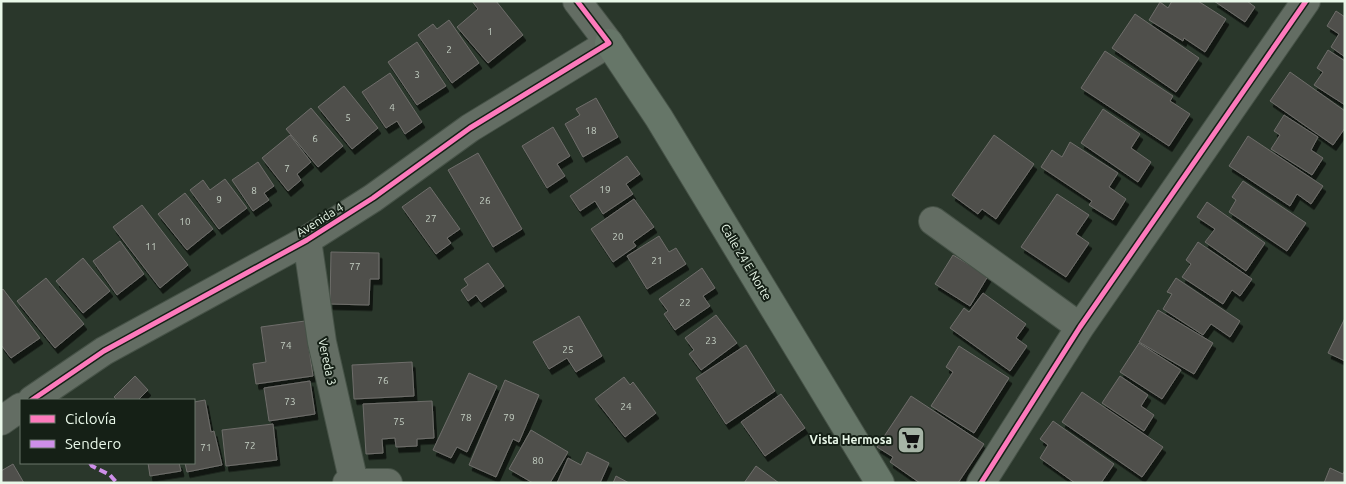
<svg xmlns="http://www.w3.org/2000/svg" width="1346" height="484" font-family="Ubuntu,sans-serif">
  <style>
    .building { fill: #50504c; stroke: #6e6d6a; filter: url(#shadow) }
    .lines { fill: none; stroke-linecap: round; stroke-linejoin: round }
    .minor-casing { stroke: #465247; stroke-width: 30 }
    .major-casing { stroke: #465247; stroke-width: 30 }
    .minor { stroke: #636d63; stroke-width: 28 }
    .major { stroke: #667668; stroke-width: 28 }
    .quiet { stroke: #ce8fe9; stroke-width: 4; stroke-dasharray: 8 4; stroke-linecap: butt }
    .cycleway-casing { stroke: #152016; stroke-width: 8 }
    .cycleway { stroke: #fd7abc; stroke-width: 5 }
    .labels { text-anchor: middle; stroke-width: 4; stroke-linejoin: round; paint-order: stroke }
    .number-label { font-size: 10px; fill: #c3cec2 }
    .street-label { font-size: 12px; fill: #e9f8e9; stroke: #152016 }
    .poi-label { font-size: 12px; font-weight: bold; fill: #e9f8e9; stroke: #152016; text-anchor: end }
  </style>
  <defs>
    <filter id="shadow"><feDropShadow dx="3" dy="5.5" stdDeviation="0" flood-color="#0009"/></filter>
  </defs>
  <rect width="100%" height="100%" fill="#2a372b"/>
  <path class="building" d="M472,1H496L523,35L488,63L457,27L478,9Z
    M1172,1H1198L1226,19L1205,52L1184,38L1183,41L1149,20L1160,2L1168,8Z
    M1214,1H1247L1255,7L1245,22Z
    M1336,11L1345,17V57L1331,47L1339,34L1327,26Z
    M1135,14L1199,58L1176,92L1112,48Z
    M449,20L479,63L452,83L418,35L433,24L437,29Z
    M417,42L446,86L417,105L388,62Z
    M1328,50L1345,61V105L1314,85L1323,72L1317,68Z
    M1105,51L1173,96L1170,101L1190,114L1169,146L1081,88Z
    M1290,72L1345,111V128L1333,145L1270,101Z
    M390,73L422,122L405,134L397,121L386,128L362,92Z
    M344,86L378,128L352,149L318,107Z
    M596,98L618,137L583,157L565,124L580,115L576,109Z
    M311,108L343,146L318,167L286,129Z
    M1103,109L1140,134L1131,148L1151,162L1138,182L1081,143Z
    M1284,115L1318,137L1311,150L1323,158L1312,175L1271,149L1280,135L1274,131Z
    M553,127L570,156L557,164L565,176L547,188L522,146Z
    M290,135L311,162L297,174L301,180L288,191L262,158Z
    M994,135L1034,164L996,219L982,209L978,214L952,195Z
    M1248,136L1323,186L1311,204L1297,194L1290,206L1229,166Z
    M1070,142L1118,173L1109,187L1126,199L1113,220L1089,205L1092,201L1041,167L1052,150L1062,157Z
    M478,153L522,229L493,247L448,170Z
    M627,156L640,174L626,184L633,194L603,214L595,201L580,211L570,196Z
    M258,162L274,186L264,193L269,200L253,211L232,180Z
    M225,179L247,208L219,229L190,190L203,180L210,190Z
    M1243,181L1306,223L1287,251L1229,212L1236,200L1232,197Z
    M430,187L460,229L447,238L451,243L436,254L402,207Z
    M185,193L213,229L187,250L158,214Z
    M1057,194L1089,215L1076,234L1089,243L1066,277L1021,247Z
    M634,199L654,227L633,242L636,246L613,262L591,229Z
    M1207,202L1265,243L1246,271L1205,242L1215,229L1197,217Z
    M142,205L188,265L160,288L113,227Z
    M659,236L669,252L676,248L686,264L647,289L627,256Z
    M120,241L144,274L117,295L93,261Z
    M1198,242L1252,279L1240,296L1232,290L1223,304L1182,277L1191,264L1186,260Z
    M331,252L379,253V279H370L369,305L330,304Z
    M953,255L988,276L970,306L935,284Z
    M83,258L110,291L83,313L56,281Z
    M488,263L504,286L481,302L476,295L468,301L461,290L468,285L464,279Z
    M702,268L715,288L703,296L710,306L675,330L664,314L668,311L659,299Z
    M46,278L84,324L55,348L17,301Z
    M1176,278L1240,321L1230,337L1211,324L1203,335L1163,309L1172,294L1167,292Z
    M3,289L40,338L11,358L1,345V291Z
    M983,293L1026,324L1016,338L1027,346L1010,371L950,328L964,308L969,312Z
    M1158,310L1213,343L1194,374L1139,342Z
    M716,315L737,343L701,370L689,354L694,350L685,338Z
    M579,316L602,356L576,372L567,358L549,369L533,342Z
    M1345,318V361L1328,353Z
    M305,321L313,376L256,384L253,364L266,362L261,327Z
    M1139,343L1181,370L1162,399L1120,372Z
    M746,345L775,391L726,424L696,378Z
    M959,346L1009,378L974,433L931,406L953,372L946,367Z
    M412,362L414,396L354,399L352,365Z
    M469,373L497,386L467,452L457,447L451,458L433,450Z
    M135,376L148,390L138,400H117L114,397Z
    M1120,376L1148,395L1141,406L1154,415L1144,431L1102,403Z
    M624,377L630,385L633,382L656,413L625,437L595,399Z
    M505,380L539,395L519,442L513,439L496,477L469,465Z
    M310,381L315,414L269,421L264,388Z
    M1082,392L1163,447L1142,477L1062,422Z
    M781,394L805,428L765,456L741,422Z
    M911,396L984,444L958,483H920L890,462L893,457L877,447Z
    M205,400L211,432L214,431L222,465L187,472L185,463H194V402Z
    M432,401L434,438L417,439V446L396,447L395,438L382,439L383,453L366,454L363,404Z
    M1053,421L1114,464L1101,483H1075L1040,458L1048,445L1040,439Z
    M273,424L277,460L226,466L222,430Z
    M531,430L568,452L550,483H533L509,469Z
    M587,452L609,463L600,483H557L568,458L581,465Z
    M148,463H179L181,471L150,476Z
    M13,464L24,483H1V471Z
    M756,466L779,483H744Z
    M1330,468L1343,474L1345,470V483H1324Z
    M616,476L629,483H613Z"/>
  <g class="lines">
    <g class="minor-casing">
      <path id="minor" d="M933,221L1080,327
        M307,240L322,342L354,483
        M32,400L104,351L307,240L373,198L470,128L609,43L577,1
        M1,421L21,407
        M347,483H388
        M981,483L1080,327L1306,1"/>
    </g>
    <g class="major-casing">
      <path id="major" d="M609,43L659,118L880,483"/>
    </g>
    <use href="#minor" class="minor"/>
    <use href="#major" class="major"/>
    <path class="quiet" d="M90,463L92,466L110,475L117,483"/>
    <g class="cycleway-casing">
      <path id="cycleway" d="M32,400L104,351L307,240L373,198L470,128L609,43L577,1
        M981,483L1080,327L1306,1"/>
    </g>
    <use href="#cycleway" class="cycleway"/>
  </g>
  <defs>
    <g id="supermarket-square" transform="scale(1.4375)"><rect x="-9" y="-9" width="18" height="18" rx="4" fill="#a6b4a6" stroke="#152016"/><path d="M-6-5.5h2.5l.6 2H6L4.5 2H-2.5L-4.4-4H-6ZM-1.5 3.2a1.3 1.3 0 1 0 .1 0ZM3 3.2a1.3 1.3 0 1 0 .1 0Z" fill="#111"/></g>
  </defs>
  <g fill-rule="evenodd">
    <use href="#supermarket-square" x="911" y="440"/>
  </g>
  <g class="labels">
    <g class="number-label">
      <text x="490" y="35">1</text>
      <text x="449" y="53">2</text>
      <text x="417" y="78">3</text>
      <text x="392" y="111">4</text>
      <text x="348" y="121">5</text>
      <text x="591" y="134">18</text>
      <text x="315" y="142">6</text>
      <text x="287" y="172">7</text>
      <text x="605" y="193">19</text>
      <text x="254" y="194">8</text>
      <text x="219" y="203">9</text>
      <text x="485" y="204">26</text>
      <text x="431" y="222">27</text>
      <text x="185" y="225">10</text>
      <text x="618" y="240">20</text>
      <text x="151" y="250">11</text>
      <text x="657" y="264">21</text>
      <text x="355" y="270">77</text>
      <text x="685" y="306">22</text>
      <text x="711" y="344">23</text>
      <text x="286" y="349">74</text>
      <text x="568" y="353">25</text>
      <text x="383" y="384">76</text>
      <text x="290" y="405">73</text>
      <text x="626" y="410">24</text>
      <text x="466" y="421">78</text>
      <text x="509" y="421">79</text>
      <text x="399" y="425">75</text>
      <text x="250" y="449">72</text>
      <text x="206" y="451">71</text>
      <text x="538" y="464">80</text>
    </g>
    <g class="street-label">
      <text transform="translate(320 220) rotate(-32)" y="4">Avenida 4</text>
      <text transform="translate(746 262) rotate(59)" y="4">Calle 24 E Norte</text>
      <text transform="translate(327 362) rotate(78)" y="4">Vereda 3</text>
    </g>
    <g class="poi-label">
      <text x="892" y="444">Vista Hermosa</text>
    </g>
  </g>
  <rect width="1346" height="484" fill="none" stroke="#e9f8e9" stroke-width="5"/>
  <rect x="20" y="399" width="175" height="65" fill="#152016" stroke="#6a766a"/>
  <rect x="30" y="415" width="25" height="8" fill="#fd7abc" stroke="#6a766a"/>
  <text x="65" y="424" font-size="15" fill="#e9f8e9">Ciclovía</text>
  <rect x="30" y="440" width="25" height="8" fill="#ce8fe9" stroke="#6a766a"/>
  <text x="65" y="449" font-size="15" fill="#e9f8e9">Sendero</text>
</svg>
